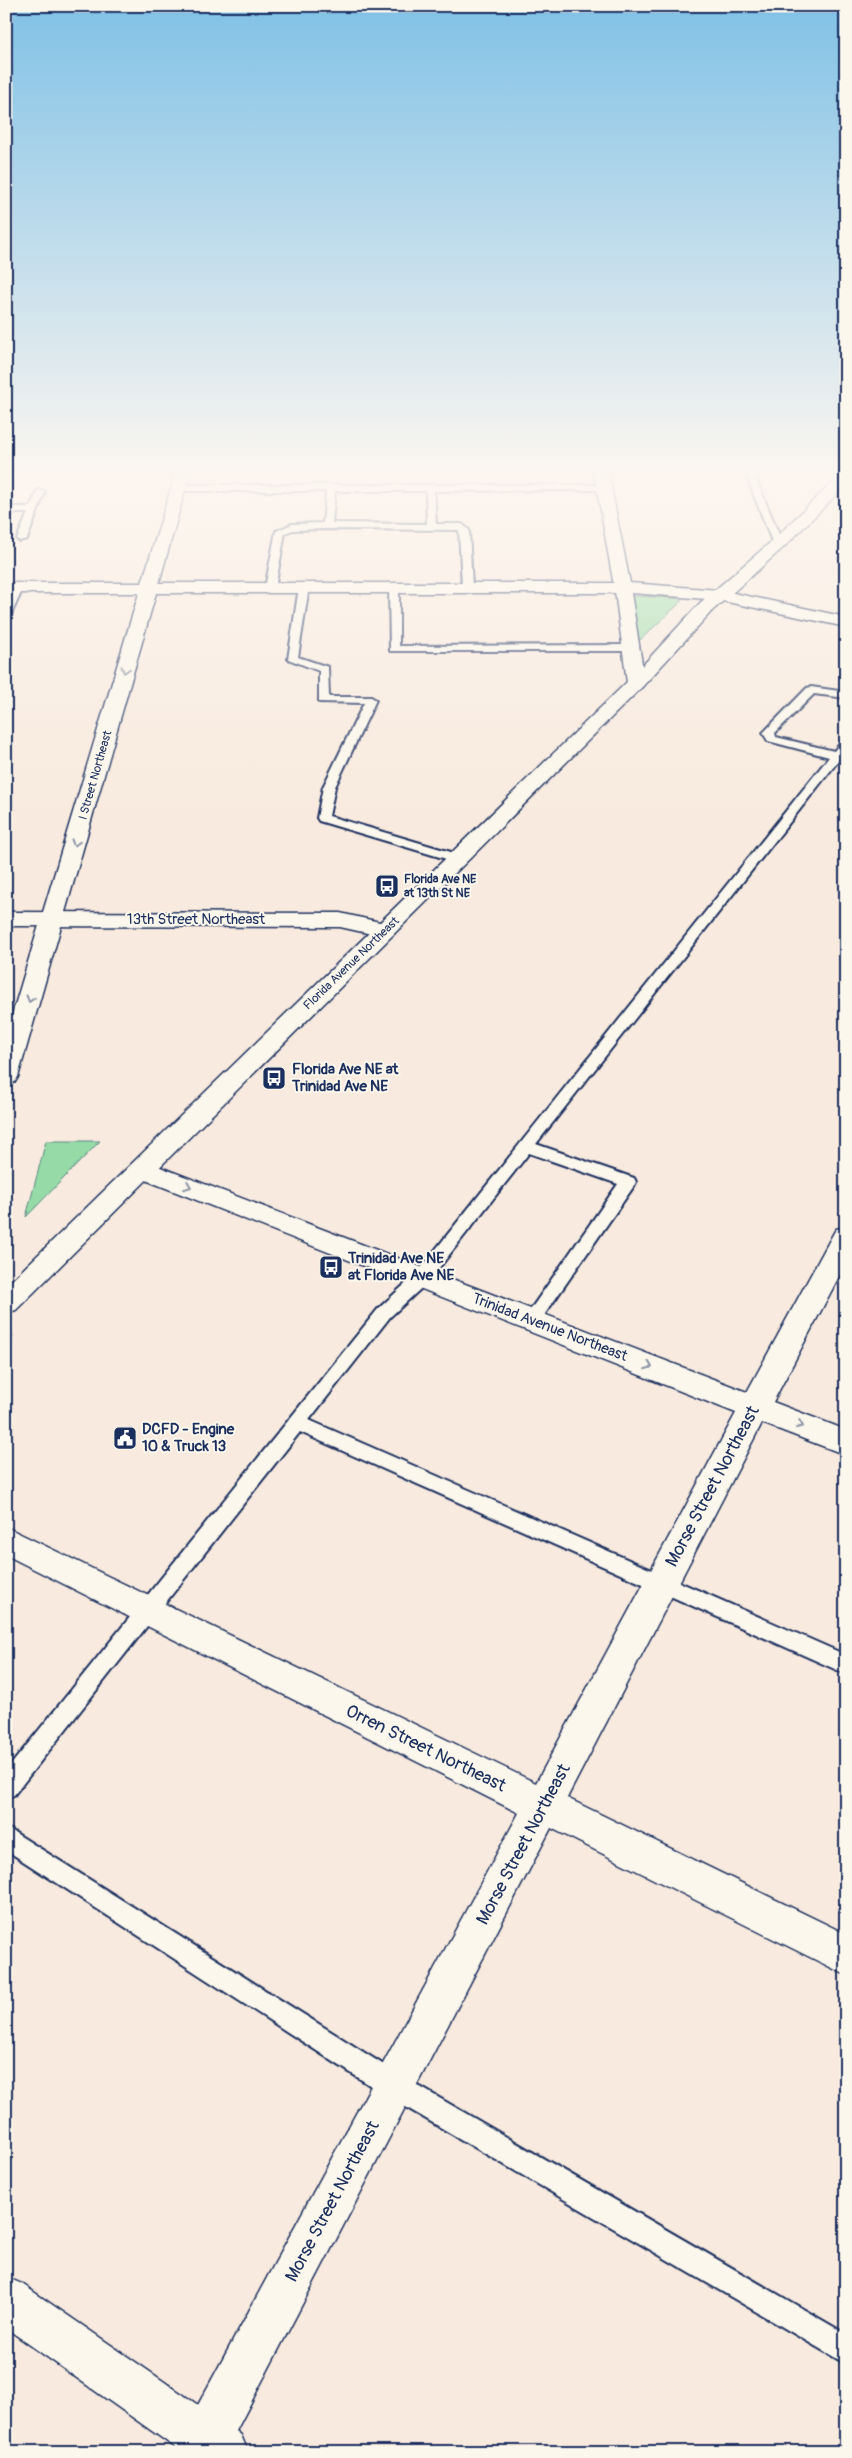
<svg xmlns="http://www.w3.org/2000/svg" width="852" height="2458" font-family="Pangolin,sans-serif">
  <style>
    .green { fill: #96dba7; stroke: #588582 }
    .lines { fill: none; stroke-linecap: round; stroke-linejoin: round }
    .lane-casing { stroke: #1b2f5e; stroke-width: 4 }
    .street-casing { stroke: #1b2f5e; stroke-width: 3 }
    .secondary-casing { stroke: #1b2f5e; stroke-width: 3 }
    .primary-casing { stroke: #1b2f5e; stroke-width: 3 }
    .path { stroke: #1b2f5e; stroke-width: 3; stroke-dasharray: 1 4; stroke-linecap: butt }
    .lane { fill: #fbf7ec; fill-rule: evenodd }
    .street { fill: #fbf7ec; fill-rule: evenodd }
    .secondary { fill: #fbf7ec; fill-rule: evenodd }
    .primary { fill: #fbf7ec; fill-rule: evenodd }
    .oneway { stroke: #8b93a5 }
    .labels { text-anchor: middle; stroke-width: 4; stroke-linejoin: round; paint-order: stroke }
    .far-street-label { font-size: 12px; fill: #1b2f5e; stroke: #fbf7ec }
    .far-poi-label { font-size: 12px; font-weight: bold; fill: #1b2f5e; stroke: #fbf7ec; text-anchor: start }
    .street-label { font-size: 15px; fill: #1b2f5e; stroke: #fbf7ec }
    .poi-label { font-size: 15px; font-weight: bold; fill: #1b2f5e; stroke: #fbf7ec; text-anchor: start }
    .near-street-label { font-size: 18px; fill: #1b2f5e; stroke: #fbf7ec }
  </style>
  <rect width="100%" height="100%" fill="#f8eade"/>
  <filter id="ink" filterUnits="userSpaceOnUse"><feTurbulence type="fractalNoise" baseFrequency=".02" numOctaves="2"/><feDisplacementMap in="SourceGraphic" scale="10" xChannelSelector="R" yChannelSelector="G"/><feConvolveMatrix kernelMatrix="1 2 1 2 8 2 1 2 1" color-interpolation-filters="sRGB"/></filter>
  <g filter="url(#ink)">
    <path class="green" d="M632,596L676,598L682,601L639,641L629,597Z
      M46,1141H100L26,1217Z"/>
    <g class="lines">
      <g class="lane-casing">
        <path id="lane" d="M745,472H753L783,544L781,546L773,544Z
          M604,485L608,488L607,490L434,491L436,524H462L469,530L472,587L467,590L462,587L459,530L327,529L293,530L285,533L275,588L267,590L265,588L276,531L292,524L323,523L326,491H178L174,488L178,485ZM335,491H426L427,524L332,523Z
          M38,490L45,492L27,539L19,541L17,539L28,513H6V507H30Z
          M304,584L309,587L298,657L328,667L329,697H371L376,700L335,787L329,816L461,855L463,858L461,861H453L319,821L317,818L323,787L364,703L319,702V671L288,659L299,587Z
          M394,584L399,587V646L631,645L636,648L631,651H390L389,587Z
          M15,586L23,588L11,615L6,618V603Z
          M811,687L846,692V698L814,694L775,733L776,737L834,751L842,741L846,740V751L536,1144L634,1178L636,1182L634,1186L538,1324L532,1326L526,1324L523,1320L526,1316L618,1184L529,1153L428,1282L390,1317L309,1420L846,1655V1674L300,1432L14,1795L6,1798V1771L378,1309L416,1274L829,757L768,741L763,733L807,688Z
          M6,1827L403,2077L846,2334V2364L385,2095L6,1850Z"/>
      </g>
      <g class="street-casing">
        <path id="street" d="M176,472H190L159,583H622L628,585L630,588L628,591L622,593H156L18,1077L15,1082L6,1085V1035L139,593H6V583H142Z
          M719,590L846,617V627L713,599L711,595L713,591Z
          M142,1160L747,1392L832,1236L836,1229L846,1227V1263L773,1402L846,1430V1455L762,1423L567,1798L846,1934V1975L551,1828L236,2431L241,2435L248,2452H175L176,2448L6,2328V2277L22,2284L198,2405L519,1813L6,1555V1527L536,1783L736,1413L133,1175L129,1169L133,1163Z"/>
      </g>
      <g class="secondary-casing">
        <path id="secondary" d="M594,472H608L630,583L719,590L725,591L727,595L725,599L719,600L631,593L645,683L642,687H630L627,683L616,598Z
          M6,912L340,913L393,925L396,930L393,935L385,937L340,927L6,926Z"/>
      </g>
      <g class="primary-casing">
        <path id="primary" d="M846,473V485L784,547L712,611L642,687L16,1310L6,1313V1286L630,679L700,603L772,541L841,474Z"/>
      </g>
      <path class="path" d="M6,1344L16,1333"/>
      <use href="#lane" class="lane"/>
      <use href="#street" class="street"/>
      <use href="#secondary" class="secondary"/>
      <use href="#primary" class="primary"/>
    </g>
    <defs><path id="oneway-chevron" d="M-2-3.5L2.5 0L-2 3.5" fill="none" stroke-width="1.6" stroke-linecap="round" stroke-linejoin="round" transform="scale(1.25)"/></defs>
    <g class="oneway">
      <use href="#oneway-chevron" transform="translate(125 670) rotate(106)"/>
      <use href="#oneway-chevron" transform="translate(75 843) rotate(106)"/>
      <use href="#oneway-chevron" transform="translate(30 999) rotate(107)"/>
      <use href="#oneway-chevron" transform="translate(188 1186) rotate(21)"/>
      <use href="#oneway-chevron" transform="translate(649 1366) rotate(21)"/>
      <use href="#oneway-chevron" transform="translate(800 1425) rotate(22)"/>
    </g>
  </g>
  <linearGradient id="sky" x2="0" y2="1"><stop stop-color="#80c1e6"/><stop offset="0.58" stop-color="#fcf6f0"/><stop offset="1" stop-color="#fcf6f0" stop-opacity="0"/></linearGradient>
  <rect width="852" height="816" fill="url(#sky)"/>
  <defs>
    <g id="bus-square" transform="scale(1.25)"><rect x="-9" y="-9" width="18" height="18" rx="4" fill="#1b2f5e" stroke="#fbf7ec"/><path d="M-5-6H5V4H4V6H2V4H-2V6H-4V4H-5ZM-3.5-4V0h7V-4ZM-3.5 1.2v1.5H-2V1.2ZM2 1.2v1.5H3.5V1.2Z" fill="#fff"/></g>
    <g id="civic-square" transform="scale(1.25)"><rect x="-9" y="-9" width="18" height="18" rx="4" fill="#1b2f5e" stroke="#fbf7ec"/><path d="M-.6-6.5H3V-4.5H.6V-3L4-1V1h2V6H-6V1h2V-1L-.6-3ZM-1.2 2.5V6h2.4V2.5Z" fill="#fff"/></g>
  </defs>
  <g fill-rule="evenodd">
    <use href="#bus-square" x="387" y="886"/>
    <use href="#bus-square" x="274" y="1078"/>
    <use href="#bus-square" x="331" y="1267"/>
    <use href="#civic-square" x="125" y="1438"/>
  </g>
  <g class="labels">
    <g class="far-street-label">
      <text transform="translate(95 775) rotate(-74)" y="4">I Street Northeast</text>
      <text transform="translate(351 963) rotate(-44)" y="4">Florida Avenue Northeast</text>
    </g>
    <g class="far-poi-label">
      <text x="404" y="883">Florida Ave NE<tspan x="404" dy="14">at 13th St NE</tspan></text>
    </g>
    <g class="street-label">
      <text x="196" y="924">13th Street Northeast</text>
      <text transform="translate(550 1327) rotate(21)" y="5">Trinidad Avenue Northeast</text>
    </g>
    <g class="poi-label">
      <text x="292" y="1074">Florida Ave NE at<tspan x="292" dy="17">Trinidad Ave NE</tspan></text>
      <text x="348" y="1263">Trinidad Ave NE<tspan x="348" dy="17">at Florida Ave NE</tspan></text>
      <text x="142" y="1434">DCFD - Engine<tspan x="142" dy="17">10 &amp; Truck 13</tspan></text>
    </g>
    <g class="near-street-label">
      <text transform="translate(712 1486) rotate(-62)" y="6">Morse Street Northeast</text>
      <text transform="translate(426 1748) rotate(26)" y="6">Orren Street Northeast</text>
      <text transform="translate(523 1844) rotate(-62)" y="6">Morse Street Northeast</text>
      <text transform="translate(332 2201) rotate(-62)" y="6">Morse Street Northeast</text>
    </g>
  </g>
  <rect width="852" height="2458" fill="none" stroke="#fbf7ec" stroke-width="25"/>
  <rect x="12" y="12" width="827" height="2433" fill="none" stroke="#1b2f5e" stroke-width="2" filter="url(#ink)"/>
</svg>
